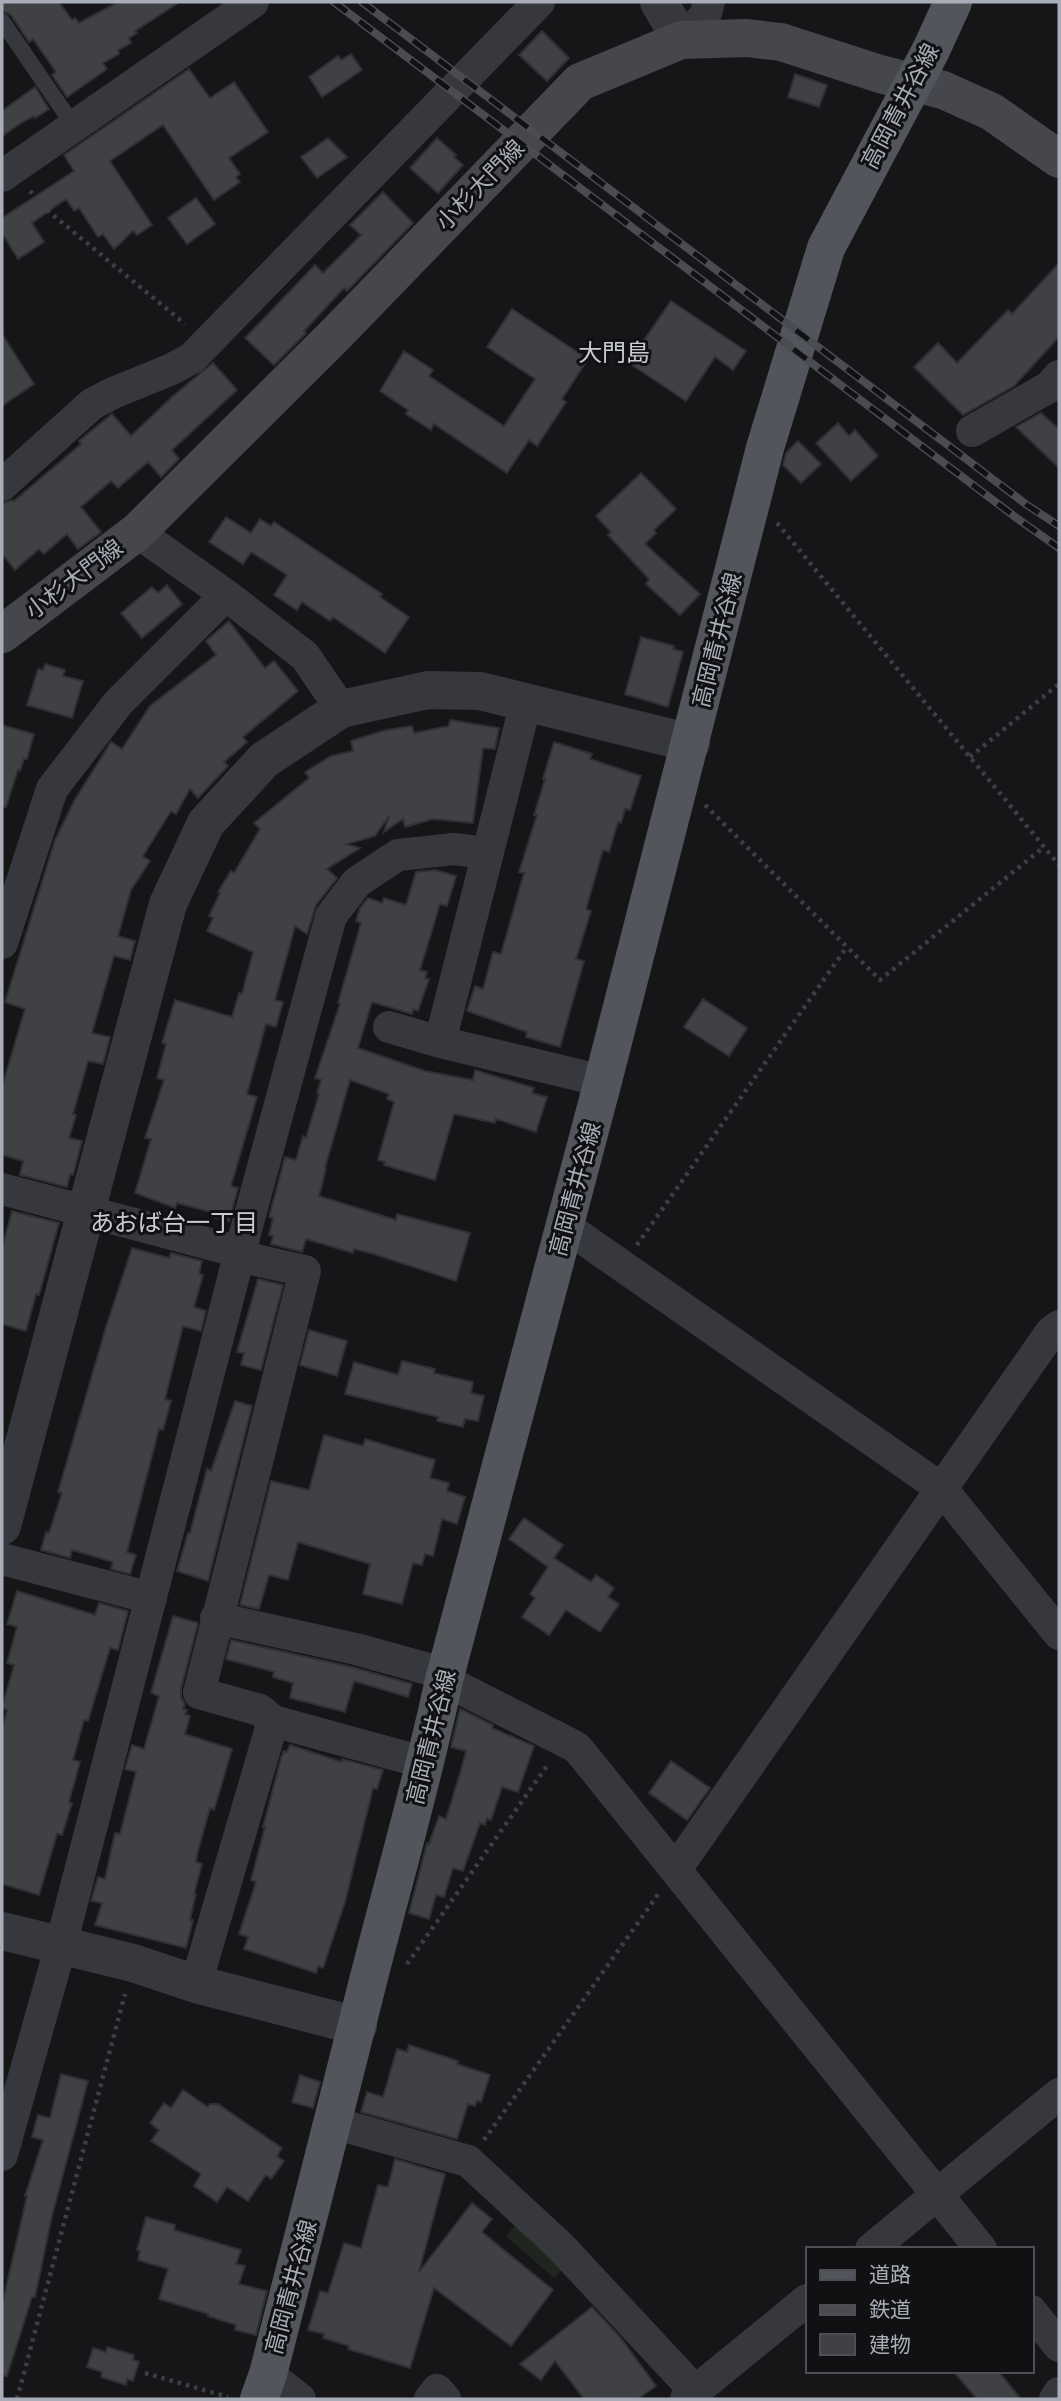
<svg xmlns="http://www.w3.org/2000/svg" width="1061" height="2401" font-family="Quicksand,'Noto Sans JP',sans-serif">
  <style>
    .green { fill: #1e261f }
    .building { fill: #404145; stroke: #303034; stroke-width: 2 }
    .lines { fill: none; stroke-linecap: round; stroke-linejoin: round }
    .path { stroke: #3d3f44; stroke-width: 4.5; stroke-dasharray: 3.5 5; stroke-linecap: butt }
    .service { stroke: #37383d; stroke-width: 16 }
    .minor { stroke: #37383d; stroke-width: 32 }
    .tertiary { stroke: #37383d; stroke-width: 38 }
    .secondary { stroke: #45474d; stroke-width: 38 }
    .primary { stroke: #53555c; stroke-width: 38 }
    .rail-casing { stroke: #4a4c52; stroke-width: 8 }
    .rail { stroke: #111113; stroke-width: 5; stroke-dasharray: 16; stroke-linecap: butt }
    .labels { text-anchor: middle; stroke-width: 6; stroke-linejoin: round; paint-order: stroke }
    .street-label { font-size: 23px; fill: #a8adb8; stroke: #111113 }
    .neighbourhood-label { font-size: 24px; fill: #c9ccd4; stroke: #111113 }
  </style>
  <rect width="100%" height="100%" fill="#161618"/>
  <path class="green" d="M523,2217L570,2262L554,2278L506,2236Z"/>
  <path class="building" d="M2,2H59L72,20L75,18L79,23L118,2H180L135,31L137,33L129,38L131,43L118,50L119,54L103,63L107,69L67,97L52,75L56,72L33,39L29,42L11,15L2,11Z
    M542,31L569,58L547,81L519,55Z
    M351,54L362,70L322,97L309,77L338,56L341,60Z
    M189,69L210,98L234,82L268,132L229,158L240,174L236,177L240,182L214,200L163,125L110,161L152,225L137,235L133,231L114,249L103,234L98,237L79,208L74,211L66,199L32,223L44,242L18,259L2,233V218L74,171L64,155Z
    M795,74L827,85L819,107L788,97Z
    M35,87L49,109L35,118L34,116L21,123L2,136V111Z
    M328,138L347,157L317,178L301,157Z
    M437,138L456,155L454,157L463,165L438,193L410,168Z
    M383,192L413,223L347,291L344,288L304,331L306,333L274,365L245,338L315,265L323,273L361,235L350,225Z
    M196,198L215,224L187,244L168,218Z
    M1059,263V337L1014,386L963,415L914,367L938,343L957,363L1008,310L1012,314Z
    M671,301L746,351L733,370L715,357L686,401L632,365L647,342L644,340Z
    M512,309L588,359L562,399L566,402L537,446L529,440L507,473L434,424L431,430L406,414L408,410L380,391L404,351L433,370L429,376L504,426L535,379L487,347Z
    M2,334L34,384L2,406Z
    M213,363L237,390L172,450L179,459L161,477L148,462L118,488L111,481L81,507L101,532L78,549L67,534L44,554L39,549L15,570L2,554V503L13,500L14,501L81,444L79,441L112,414L131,436L173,396Z
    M1041,413L1059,429V468L1016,427Z
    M838,423L849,436L855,430L878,456L851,481L816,443Z
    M798,441L821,464L801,483L783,465L786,453Z
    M641,473L676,509L654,530L656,533L645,544L700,594L680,615L646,584L649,579L608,535L611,532L596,516Z
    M226,517L251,533L260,519L271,526L274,522L382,594L380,597L409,617L385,653L333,617L330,621L302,602L297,610L274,595L287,575L251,552L243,564L209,542Z
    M167,585L182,604L142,638L121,613L152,587L158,593Z
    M229,621L265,668L274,661L298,691L243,737L247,742L224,762L228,766L198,798L190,789L176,814L171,811L143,856L150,861L131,890L118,936L135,941L130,960L114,956L92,1033L110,1037L103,1064L88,1061L73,1114L76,1115L69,1138L82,1141L73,1175L70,1174L67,1187L20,1175L23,1161L2,1155V1087L25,1009L5,1002L55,840L74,801L111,742L122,749L150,706L216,655L206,641Z
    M641,637L674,646L673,649L683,652L668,707L625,694Z
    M45,664L65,670L63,676L83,681L72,718L27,705L38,669L43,670Z
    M450,720L499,728L495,749L483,748L473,823L433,819L405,827L403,819L384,832L389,816L375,836L347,844L360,848L327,869L337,878L316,905L307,934L295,926L275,1000L283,1002L276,1027L266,1024L247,1094L257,1097L231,1186L238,1188L229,1221L213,1217L214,1213L177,1203L175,1208L135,1193L151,1139L145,1138L164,1080L157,1078L166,1044L162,1043L175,1000L232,1017L239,993L242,994L253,952L207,931L213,918L209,916L220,893L218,892L231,871L234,873L260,829L254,823L309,778L305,772L331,756L353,751L351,741L386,730L412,726L414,733L449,726Z
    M2,725L34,734L27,759H24L20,771L18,770L6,807H2Z
    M554,742L592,754L590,759L641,776L630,810L625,809L621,823L618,822L609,852L603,850L586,909L591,911L576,959L584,961L560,1047L526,1037L527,1032L467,1011L475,986L483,989L493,952L501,954L524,873L519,872L537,815H534L545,779H543Z
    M435,870L456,876L447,906L440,904L420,970L427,972L425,978L429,979L418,1011L413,1009L412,1014L372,1002L358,1048L425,1071L473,1080L475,1070L534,1088L532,1093L547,1097L536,1132L496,1119L495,1123L454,1114L435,1180L384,1165L385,1162L378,1160L394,1102L387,1099L389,1094L350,1080L325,1168L326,1169L319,1196L396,1220L397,1214L470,1233L456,1281L374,1254L354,1249L353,1253L306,1239L302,1252L271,1244L273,1236L269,1235L273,1218L269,1217L285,1157L296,1160L303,1136L306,1138L319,1094L317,1093L321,1080L315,1078L340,1004L338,1003L361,923L356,921L360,908L368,898L382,903L384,898L406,905L416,872Z
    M703,999L747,1028L729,1056L684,1027Z
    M12,1211L59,1223L39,1295L36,1294L26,1331L2,1324V1248Z
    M132,1248L169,1258L171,1253L202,1261L199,1274L203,1275L194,1307L206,1311L201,1331L183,1326L165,1399L171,1401L163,1430L159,1429L127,1552L136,1555L130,1574L111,1569L113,1562L72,1550L70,1558L41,1550L46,1532L49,1533L62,1493L58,1492L106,1327Z
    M258,1279L283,1285L261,1370L241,1365L244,1353L237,1352Z
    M309,1330L347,1341L337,1376L300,1365Z
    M402,1361L435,1369L434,1373L473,1382L471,1393L484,1396L478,1421L465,1419L463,1427L437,1421L438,1417L345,1394L354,1362L398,1375Z
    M235,1401L252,1406L208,1581L177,1571L188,1533H190L207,1469L211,1471Z
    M324,1435L363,1446L365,1439L435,1460L430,1478L449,1483L447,1491L465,1497L457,1524L442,1519L433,1556L425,1554L422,1565L413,1563L402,1604L363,1594L370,1564L298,1542L288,1580L269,1575L259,1609L240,1605L271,1481L309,1490Z
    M524,1518L563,1545L554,1558L591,1582L596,1575L614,1588L608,1597L619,1604L600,1632L566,1610L549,1635L522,1617L535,1598L530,1594L548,1567L509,1539Z
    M17,1591L95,1615L99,1603L128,1611L118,1650L110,1648L88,1721L84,1720L73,1760L80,1762L69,1802L72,1803L62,1835L57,1834L39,1895L2,1884V1730L7,1710L2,1707L14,1665L7,1663L17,1627L7,1624Z
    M173,1616L198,1623L181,1689V1697L185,1704L183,1709L187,1710L185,1714L190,1716L185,1734L232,1749L214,1810L210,1808L198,1851L196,1862L202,1864L194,1894H196L190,1920H193L186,1948L95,1925L102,1903L91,1901L98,1877L105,1879L115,1833L120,1834L136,1772L125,1769L132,1745L144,1749L159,1696L151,1693Z
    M231,1640L352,1667L412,1684L408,1697L354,1681L345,1712L290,1698L293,1683L273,1677L274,1672L226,1659Z
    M460,1709L493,1725L492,1728L534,1746L518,1792L502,1787L491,1820L487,1818L485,1825L480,1823L463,1871L453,1868L444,1897L436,1895L429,1919L409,1913L427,1843L429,1844L439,1816L446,1819L461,1770L466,1751L451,1747Z
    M290,1745L342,1762V1759L383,1770L377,1789L373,1788L345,1902L323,1968L318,1966L316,1973L244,1949L248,1937L239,1934L256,1882L251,1880L265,1827H263L281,1758L284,1751L287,1752Z
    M671,1761L710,1788L687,1820L649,1793Z
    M409,2045L458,2061L457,2064L490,2075L481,2102L477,2101L475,2106L468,2104L457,2139L361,2112L367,2092L383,2097L397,2049L407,2052Z
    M61,2074L88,2081L52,2216L35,2297H32L7,2376H2V2305L27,2196H25L43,2140L32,2137L38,2115L50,2118Z
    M300,2075L320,2082L313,2108L292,2102Z
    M183,2090L208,2107L210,2104H218L282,2148L277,2156L284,2161L271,2179L266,2175L248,2201L227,2187L217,2202L194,2186L201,2174L151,2141L159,2130L150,2123L164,2103L171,2108Z
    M395,2159L445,2174L419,2272L472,2203L492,2219L482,2232L553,2290L511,2346L434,2288L410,2368L348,2349L349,2346L323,2338L324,2334L308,2330L320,2291L328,2293L344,2243L361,2248L378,2185L388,2187Z
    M146,2217L175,2225L174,2230L241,2250L236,2264L245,2266L239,2284L267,2291L256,2335L235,2330L236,2325L208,2316V2314L159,2299L168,2269L138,2260L140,2251L137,2250Z
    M592,2307L620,2337L656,2386L638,2399H584L555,2361L541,2380L520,2364Z
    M107,2347L134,2355L133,2360L139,2362L133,2381L127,2379L126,2385L101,2377L102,2372L87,2367L93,2348L106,2352Z
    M953,2371H998L1021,2399H977Z"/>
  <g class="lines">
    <path class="path" d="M30,191L48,211L185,324
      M777,523L1059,865
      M970,757L1059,684
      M705,805L880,980L1044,847
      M637,1245L846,948
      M407,1964L549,1763
      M484,2140L659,1893
      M145,2373L228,2397
      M17,2399L125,1994"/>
    <path class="service" d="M2,21L74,126"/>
    <path class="minor" d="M681,40L705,16L709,2
      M2,176L253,2
      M972,431L1049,387L1059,376
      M2,485L92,404L113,393L172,369L192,358L539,2
      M137,532L226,595L305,656L341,709
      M2,943L52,789L118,703L226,595
      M389,1027L440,1042L603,1081
      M440,1042L526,702
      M2,1189L240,1252L256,1260L305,1271L199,1693L260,1710L273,1721
      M565,1226L942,1489L1059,1634
      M2,1559L151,1598
      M216,1618L356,1649L446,1674
      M444,1680L576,1747L583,1755L981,2249
      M676,1869L1051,1332L1059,1326
      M196,1984L273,1721L426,1763
      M334,2123L468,2161L560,2246L695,2391
      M2,2155L61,1945L240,1252L331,916L357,882L398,855L454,849L486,853
      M871,2249L1059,2094
      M1031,2311L1059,2346
      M268,2374L300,2399
      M430,2399L437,2390L445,2399
      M686,2399L807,2300
      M1055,2399L1059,2393"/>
    <path class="tertiary" d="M659,2L681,40
      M2,1526L168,904L206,823L264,760L341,709L428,690L480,691L691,743
      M2,1931L133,1963L196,1984L358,2026"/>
    <path class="secondary" d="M2,634L137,532L337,333L580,82L681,40L747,38L781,42L880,74L943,90L992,112L1059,159"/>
    <path class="primary" d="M259,2399L268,2374C301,2246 334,2117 366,1989C392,1886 422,1784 444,1680L603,1081L765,448L826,248L931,50L953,2"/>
    <g class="rail-casing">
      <path id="rail" d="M334,2L1018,519L1059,548
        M362,2L1027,505L1059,526"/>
    </g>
    <use href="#rail" class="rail"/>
  </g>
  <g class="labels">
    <g class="street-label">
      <text transform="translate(900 106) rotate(-62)" y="8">高岡青井谷線</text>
      <text transform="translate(480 185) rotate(-46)" y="8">小杉大門線</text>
      <text transform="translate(74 579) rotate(-37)" y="8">小杉大門線</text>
      <text transform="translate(717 640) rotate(-76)" y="8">高岡青井谷線</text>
      <text transform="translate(575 1189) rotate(-75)" y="8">高岡青井谷線</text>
      <text transform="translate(431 1737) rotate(-76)" y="8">高岡青井谷線</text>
      <text transform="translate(291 2287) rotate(-75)" y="8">高岡青井谷線</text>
    </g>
    <g class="neighbourhood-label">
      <text x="614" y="361">大門島</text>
      <text x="174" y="1231">あおば台一丁目</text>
    </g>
  </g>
  <rect width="1061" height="2401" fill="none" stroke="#a8adb8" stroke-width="7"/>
  <rect x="806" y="2247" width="228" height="126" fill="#111113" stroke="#4d4f55" stroke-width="2"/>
  <rect x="820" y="2270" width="35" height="10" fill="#53555c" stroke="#4d4f55" stroke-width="2"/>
  <text x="869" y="2282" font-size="21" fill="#a8adb8">道路</text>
  <rect x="820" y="2305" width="35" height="10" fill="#4a4c52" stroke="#4d4f55" stroke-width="2"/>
  <text x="869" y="2317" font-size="21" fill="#a8adb8">鉄道</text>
  <rect x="820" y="2334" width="35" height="21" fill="#404145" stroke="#4d4f55" stroke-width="2"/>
  <text x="869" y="2352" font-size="21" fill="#a8adb8">建物</text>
</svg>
